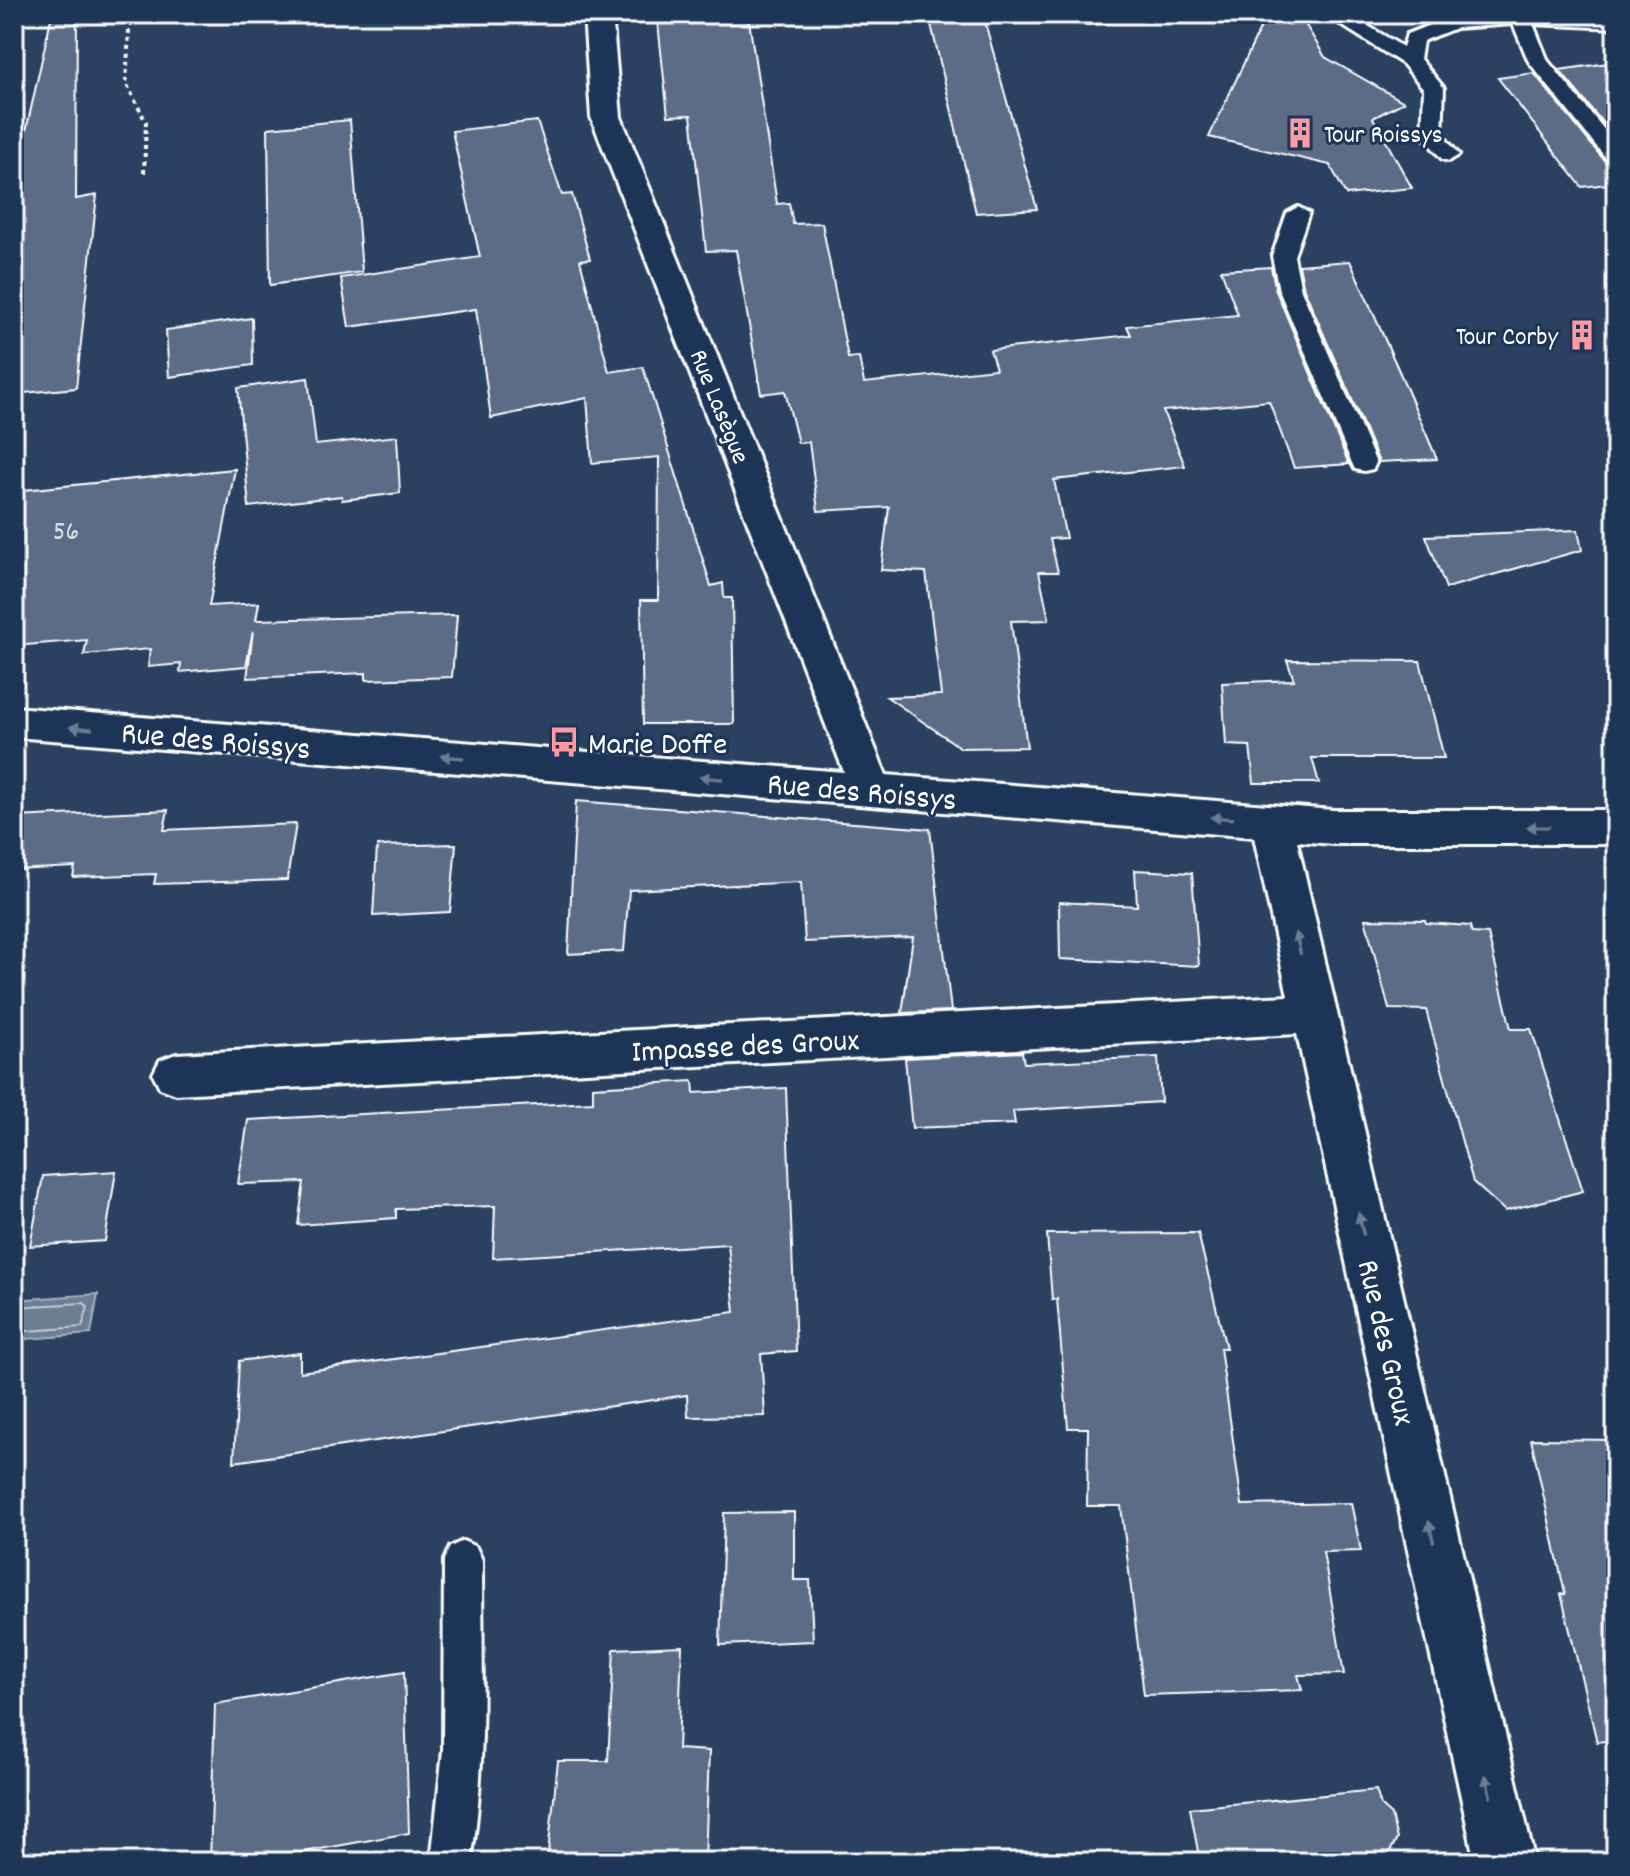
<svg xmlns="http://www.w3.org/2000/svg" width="1630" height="1876" font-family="Dekko,sans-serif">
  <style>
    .water { fill: #6d7d92; stroke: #a7b1be; stroke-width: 2 }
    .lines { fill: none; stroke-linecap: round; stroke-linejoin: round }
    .shore { stroke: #c5cbd3; stroke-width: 2 }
    .building { fill: #5b6c86; stroke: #fff; stroke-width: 2 }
    .lane-casing { stroke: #fff; stroke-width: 6 }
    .street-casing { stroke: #fff; stroke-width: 6 }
    .path { stroke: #fff; stroke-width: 4; stroke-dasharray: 4 4; stroke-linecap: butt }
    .lane { fill: #1d3557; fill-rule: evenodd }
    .street { fill: #1d3557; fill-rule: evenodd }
    .oneway { fill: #6c7c92 }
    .labels { text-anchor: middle; stroke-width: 6; stroke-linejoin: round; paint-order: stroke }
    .far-poi-label { font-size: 26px; fill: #fff; stroke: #1d3557; text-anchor: start }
    .far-street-label { font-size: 26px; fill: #fff; stroke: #1d3557 }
    .number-label { font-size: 28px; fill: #d6dae1 }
    .street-label { font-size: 32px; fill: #fff; stroke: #1d3557 }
    .poi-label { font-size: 32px; fill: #fff; stroke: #1d3557; text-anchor: start }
  </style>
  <rect width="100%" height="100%" fill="#2a4161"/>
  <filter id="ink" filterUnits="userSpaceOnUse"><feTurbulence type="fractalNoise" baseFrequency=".0125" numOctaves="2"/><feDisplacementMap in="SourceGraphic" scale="16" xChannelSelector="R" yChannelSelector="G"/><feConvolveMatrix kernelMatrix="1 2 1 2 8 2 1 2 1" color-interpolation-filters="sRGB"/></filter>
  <g filter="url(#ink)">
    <path class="water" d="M98,1294L91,1334L14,1340V1300Z"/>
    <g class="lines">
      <path class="shore" d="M14,1307L84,1303L88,1307L82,1327L14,1332"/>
    </g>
    <path class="building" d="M52,14H77L76,199L97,195L76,388L14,394V133L26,131Z
      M657,14H748L777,204L789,203L793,224L822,223L848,358L859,357L864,383L996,369L990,350L1131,335L1127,326L1238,315L1221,270L1271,267L1276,291L1349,464L1294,468L1269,401L1163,411L1185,466L1054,480L1066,538L1050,539L1058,572H1039L1049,620L1011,621L1027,747L961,748L887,697L941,695L926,572L881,570L889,507L818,511L809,442L798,443L785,391L761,394L736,250L706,251L691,115L668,116Z
      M983,14L989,37L1037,209L976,213L929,16Z
      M1267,14H1299L1325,57L1404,102L1373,118L1412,188L1346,195L1330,165L1209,137Z
      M1616,62V139L1559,70Z
      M1534,73L1607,164L1616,167V183L1582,187L1498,78Z
      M350,120L362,272L270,285L268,128Z
      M537,121L562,195L572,194L590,259L580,260L609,372L643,367L711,586L723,583L724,598H732L734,724H643L641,600H658L659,457L592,463L587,398L491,418L476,309L349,327L341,278L480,257L452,131Z
      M1350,261L1403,380L1437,459L1379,462L1304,289L1299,265Z
      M252,318L253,365L169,377L166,330Z
      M308,378L316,445L397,436L400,493L342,500V496L249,507L238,388Z
      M235,469L209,606L259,603L256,620L457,615L452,677L366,680V673L247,678L253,631L246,666L180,672L181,664L148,667L150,649L84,655L87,640L14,646V491Z
      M1578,530L1582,550L1446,588L1426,536Z
      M1287,660L1420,661L1444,758H1312L1319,783H1254L1250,746L1226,745L1222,683L1294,680Z
      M576,801L930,829L951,1011L902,1013L913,937L805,942L801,882L629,890L624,951L568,954Z
      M168,810L164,830L296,824L287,880L154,884L156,874L73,877L75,867L14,870V817Z
      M456,844L450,912L373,916L377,846Z
      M1135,870L1192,873L1199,966L1060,959L1059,902L1137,906Z
      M1365,919L1425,920L1426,923L1470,926L1472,933L1488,934L1511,1029H1531L1583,1191L1505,1211L1473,1182L1426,1010L1389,1009Z
      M1022,1052L1024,1063L1158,1057L1161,1102L1013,1111L1015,1124L912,1128L905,1058Z
      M693,1081L694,1093L786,1088L796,1351L761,1354L765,1416L688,1417L687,1395L234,1462L239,1361L300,1353V1372L735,1312L728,1244L493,1258L495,1206L396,1209V1218L298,1225L304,1182L238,1184L248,1120L593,1102V1087Z
      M116,1171L105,1241L30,1246L43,1176Z
      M1198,1233L1226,1348H1220L1242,1505L1351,1503L1361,1551L1323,1552L1344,1674L1298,1675L1302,1690L1144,1695L1121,1506H1087L1088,1428H1068L1057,1299L1052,1300L1047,1234Z
      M1531,1439L1616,1440V1740L1597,1742L1561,1594H1565Z
      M794,1512V1580H810L813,1641L720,1645L724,1513Z
      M682,1646L678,1749L709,1751L705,1862H547L558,1761H608L614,1649Z
      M404,1672L409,1833L249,1862H210L215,1704Z
      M1376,1790L1381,1806L1391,1815L1397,1839L1384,1862H1200L1190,1808Z"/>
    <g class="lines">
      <g class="lane-casing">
        <path id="lane" d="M1070,14H1123C1113,24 1085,24 1071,21Z
          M1324,14H1348L1403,47L1407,34L1445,19L1475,14L1616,16V28L1533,24L1548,61L1616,144V164L1609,162L1529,62L1513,24L1456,28L1423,41L1420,59L1444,88L1442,134L1459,155L1449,161L1442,159L1422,135L1424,89L1403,64Z
          M1298,207L1309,213L1294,256L1301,290L1376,463L1373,469L1364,471L1355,469L1352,463L1279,290L1272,256L1287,213Z
          M463,1541L476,1547L482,1560C482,1661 487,1762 471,1862H431L443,1750L444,1560L450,1547Z"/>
      </g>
      <g class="street-casing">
        <path id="street" d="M584,14H612L621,117L886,775L1333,810H1616V844H1333L1297,841L1535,1862H1475L1297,1034L176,1094L160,1088L153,1074L160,1060L176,1054L1288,996L1254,837L14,737V707L844,772L591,117Z"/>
      </g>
      <path class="path" d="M130,14L126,83L146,122L144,174"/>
      <use href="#lane" class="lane"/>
      <use href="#street" class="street"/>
    </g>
    <defs><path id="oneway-solid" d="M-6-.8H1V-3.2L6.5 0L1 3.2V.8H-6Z" transform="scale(2)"/></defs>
    <g class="oneway">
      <use href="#oneway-solid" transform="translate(81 728) rotate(-175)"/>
      <use href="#oneway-solid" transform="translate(452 757) rotate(-175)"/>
      <use href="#oneway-solid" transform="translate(711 778) rotate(-175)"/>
      <use href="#oneway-solid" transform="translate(1222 818) rotate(-176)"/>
      <use href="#oneway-solid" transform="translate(1538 827) rotate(-180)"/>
      <use href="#oneway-solid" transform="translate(1298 943) rotate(-103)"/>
      <use href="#oneway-solid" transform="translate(1361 1224) rotate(-103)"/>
      <use href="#oneway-solid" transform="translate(1431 1532) rotate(-103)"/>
      <use href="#oneway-solid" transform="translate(1488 1786) rotate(-103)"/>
    </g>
  </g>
  <defs>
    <g id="building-bare" transform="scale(2.4)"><path d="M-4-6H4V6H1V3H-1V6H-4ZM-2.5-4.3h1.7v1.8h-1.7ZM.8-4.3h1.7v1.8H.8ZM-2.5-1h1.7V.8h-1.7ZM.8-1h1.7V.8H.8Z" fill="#ff9aa2" stroke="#1d3557" stroke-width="2.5" paint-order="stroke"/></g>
    <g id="bus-bare" transform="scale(2.4)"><path d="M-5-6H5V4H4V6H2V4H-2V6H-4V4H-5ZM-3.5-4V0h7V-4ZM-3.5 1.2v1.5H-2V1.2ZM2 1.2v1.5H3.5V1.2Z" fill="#ff9aa2" stroke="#1d3557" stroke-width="2.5" paint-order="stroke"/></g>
  </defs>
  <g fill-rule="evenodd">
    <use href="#building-bare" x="1300" y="133"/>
    <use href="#building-bare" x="1582" y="335"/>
    <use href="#bus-bare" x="564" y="742"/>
  </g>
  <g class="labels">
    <g class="far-poi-label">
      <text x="1324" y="142">Tour Roissys</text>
      <text x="1558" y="344" text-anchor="end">Tour Corby</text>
    </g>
    <g class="far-street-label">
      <text transform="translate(721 406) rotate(68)" y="9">Rue Lasègue</text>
    </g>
    <g class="number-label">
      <text x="66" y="539">56</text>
    </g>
    <g class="street-label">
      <text transform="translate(216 739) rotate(5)" y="11">Rue des Roissys</text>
      <text transform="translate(862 790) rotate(5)" y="11">Rue des Roissys</text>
      <text transform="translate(745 1044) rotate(-3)" y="11">Impasse des Groux</text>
      <text transform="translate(1388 1342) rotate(77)" y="11">Rue des Groux</text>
    </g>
    <g class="poi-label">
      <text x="588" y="753">Marie Doffe</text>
    </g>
  </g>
  <rect width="1630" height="1876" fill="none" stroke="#1d3557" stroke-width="48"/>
  <rect x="24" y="24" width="1582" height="1828" fill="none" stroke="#fff" stroke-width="3" filter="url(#ink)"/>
</svg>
